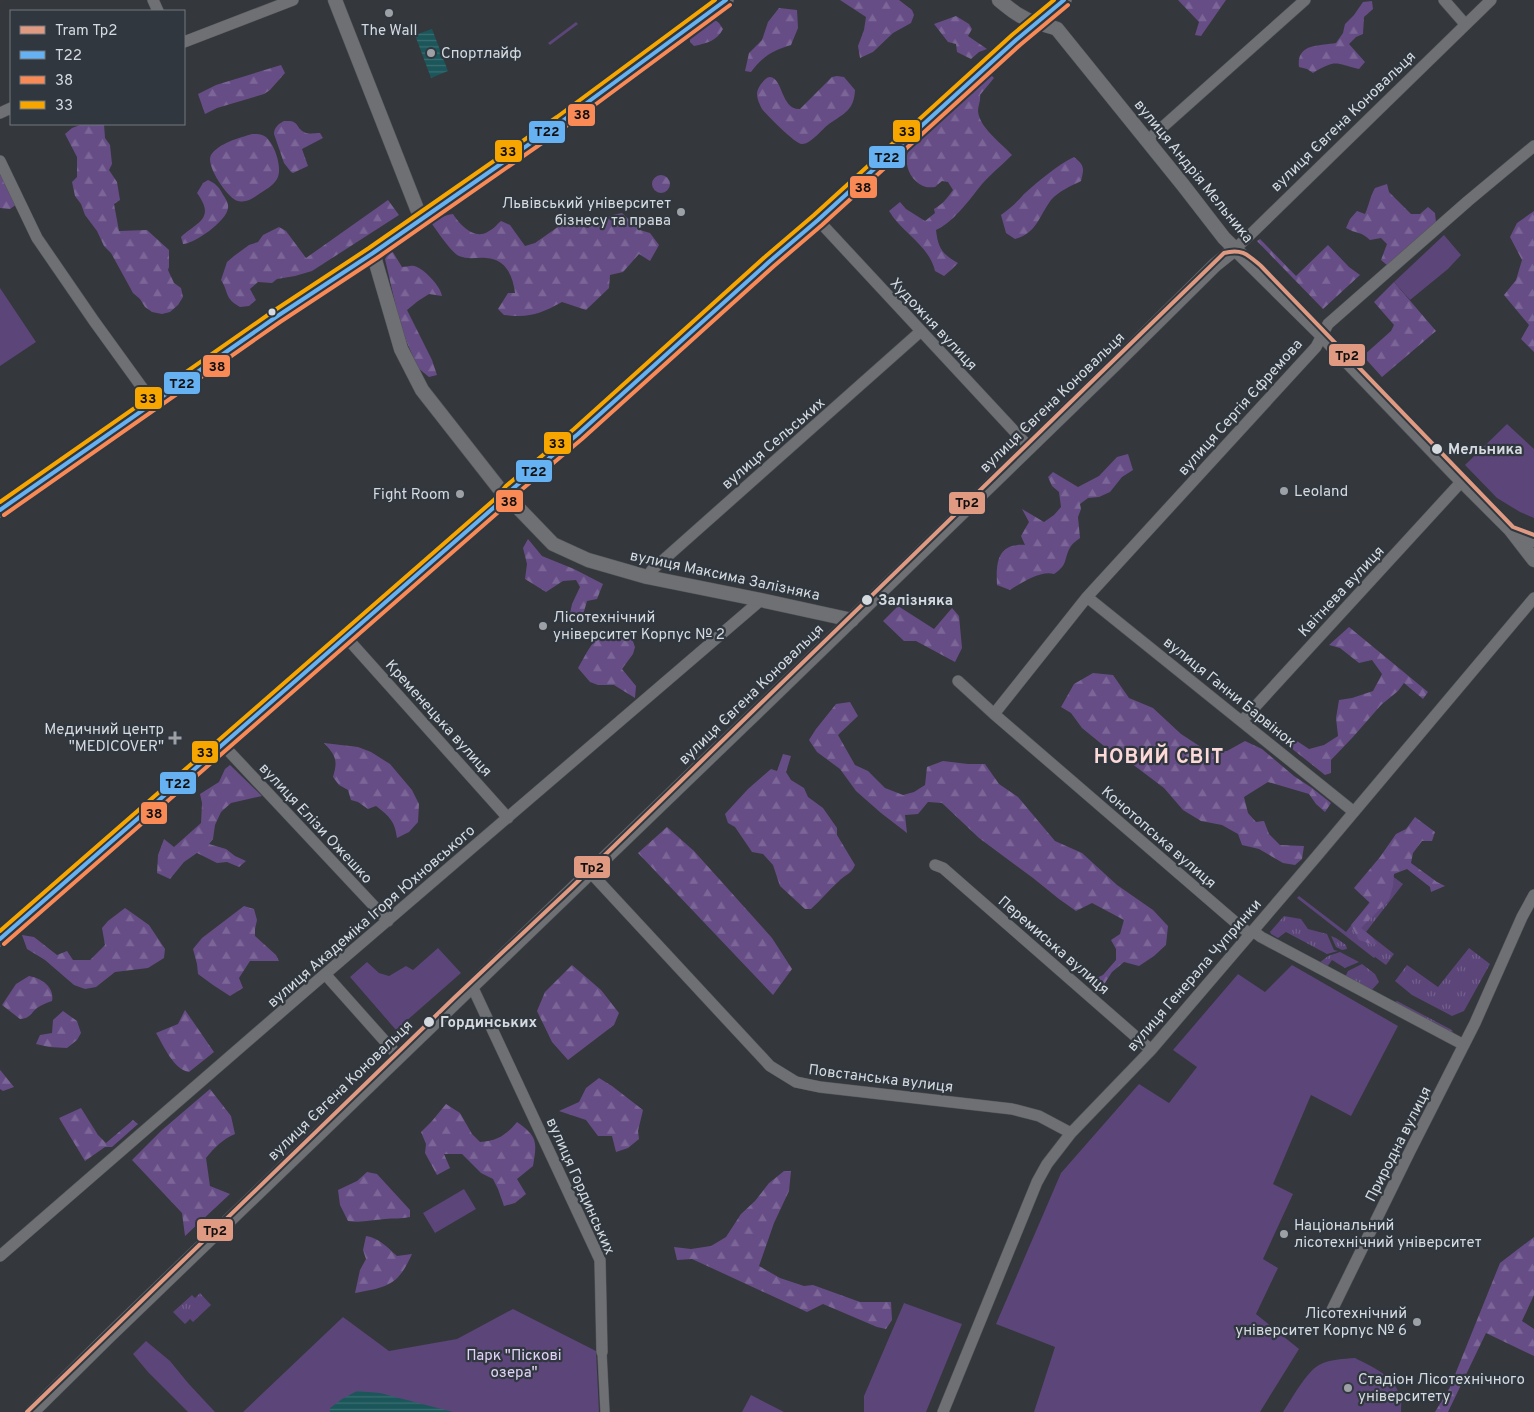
<svg xmlns="http://www.w3.org/2000/svg" width="1534" height="1412" font-family="Overpass,sans-serif">
  <style>
    .grass { fill: url(#grass-tufts) }
    .forest { fill: url(#forest-firs) }
    .green { fill: #5c4579 }
    .water { fill: url(#water-rules) }
    .lines { fill: none; stroke-linecap: round; stroke-linejoin: round }
    .pedestrian-casing { stroke: #515458; stroke-width: 10 }
    .minor-casing { stroke: #515458; stroke-width: 12 }
    .tertiary-casing { stroke: #515458; stroke-width: 15 }
    .secondary-casing { stroke: #515458; stroke-width: 16 }
    .pedestrian { stroke: #6e7073; stroke-width: 9 }
    .minor { stroke: #6e7073; stroke-width: 11 }
    .tertiary { stroke: #6e7073; stroke-width: 14 }
    .secondary { stroke: #6e7073; stroke-width: 15 }
    .bus-1-casing { stroke: #30373f; stroke-width: 8 }
    .bus-2-casing { stroke: #30373f; stroke-width: 8 }
    .bus-3-casing { stroke: #30373f; stroke-width: 8 }
    .bus-1 { stroke: #66b1f2; stroke-width: 4 }
    .bus-2 { stroke: #f98a56; stroke-width: 4 }
    .bus-3 { stroke: #f7a600; stroke-width: 4 }
    .tram-1-casing { stroke: #30373f; stroke-width: 8 }
    .tram-1 { stroke: #e09a82; stroke-width: 4 }
    .poi-dot { fill: #9da1a6; stroke: #30373f; stroke-width: 2 }
    .bus-dot { fill: #d5dadf; stroke: #30373f; stroke-width: 2 }
    .labels { text-anchor: middle; stroke-width: 4.5; stroke-linejoin: round; paint-order: stroke }
    .poi-label { font-size: 15px; fill: #d5dadf; stroke: #30373f; text-anchor: start }
    .street-label { font-size: 15px; fill: #d5dadf; stroke: #30373f }
    .stop-label { font-size: 15px; font-weight: bold; fill: #d5dadf; stroke: #30373f; text-anchor: start }
    .park-label { font-size: 15px; fill: #e1d2f8; stroke: #30373f }
    .district-label { font-size: 20px; font-weight: bold; letter-spacing: 1px; fill: #fdd9d8; stroke: #30373f }
    .line-badge { stroke: #30373f; stroke-width: 2 }
    .pale-badge-label { font-size: 14px; text-anchor: middle; font-weight: bold; fill: #111 }
  </style>
  <defs>
    <pattern id="grass-tufts" width="24" height="20" patternUnits="userSpaceOnUse" patternTransform="scale(1.25)"><rect width="24" height="20" fill="#5c4579"/><path d="M3 7l-1-3M5 7V3M7 7l1-3M15 17l-1-3M17 17v-4M19 17l1-3" fill="none" stroke="#725f8c"/></pattern>
    <pattern id="forest-firs" width="22" height="20" patternUnits="userSpaceOnUse" patternTransform="scale(1.25)"><rect width="22" height="20" fill="#674d86"/><path d="M5 1l3.5 6h-7zM16 11l3.5 6h-7z" fill="#7c6697"/></pattern>
    <pattern id="water-rules" width="6" height="5" patternUnits="userSpaceOnUse" patternTransform="scale(1.25)"><rect width="6" height="5" fill="#1b565a"/><path d="M0 2.5h6" fill="none" stroke="#3b6e71"/></pattern>
  </defs>
  <rect width="100%" height="100%" fill="#34373c"/>
  <path class="grass" d="M576,22L578,24L550,45L548,43Z
    M1391,875L1403,884L1366,932L1394,954L1386,965L1375,957L1374,958L1297,898L1299,896L1346,932Z
    M1284,916L1301,919L1308,929L1327,934L1334,950L1338,951L1327,954L1286,932L1278,938L1271,934L1270,932Z
    M1331,936L1336,938L1346,945L1347,949L1342,950L1336,947Z
    M1469,948L1490,964L1464,1011L1452,1016L1412,995L1395,981L1407,965L1438,987Z
    M1340,952L1359,962L1345,968L1332,960L1327,967L1319,963L1328,956Z
    M1362,964L1375,974L1379,982L1371,991L1345,977L1348,971Z
    M1397,1001L1452,1030L1453,1033L1395,1002Z
    M200,1293L211,1305L193,1322L190,1319L185,1324L173,1312L192,1295L195,1298Z"/>
  <path class="forest" d="M840,0H899L912,10L914,15L911,23L893,33L873,52L860,58L858,46L864,30L866,17Z
    M1178,0H1226L1201,36L1195,35L1199,22Z
    M1372,1L1373,9L1364,17L1363,34L1356,37L1349,44L1365,62L1359,69C1335,63 1336,59 1313,73L1307,69L1299,67C1296,43 1320,46 1336,43L1343,33L1345,24L1354,15L1363,2Z
    M779,8L797,10L798,28L791,45C772,51 763,56 751,72L745,71L749,53L762,40L768,22Z
    M956,16L969,24L972,29L968,36L987,49L979,52L971,59L957,52L956,44L948,42L934,24Z
    M715,20L719,23L723,29C717,41 707,43 694,46L690,42V37L702,26Z
    M281,65L285,73L270,90L264,94L217,108L205,114L198,94L216,85Z
    M990,74L994,78L980,95C981,101 978,105 978,111C979,127 1001,143 1012,155C1001,166 988,176 978,189C968,202 952,223 936,230C938,248 942,254 958,263L951,270L944,276L935,271C929,245 902,233 889,211L900,202L906,209L925,221L935,213L934,209C943,204 947,198 953,190L948,182L942,181L935,187C931,187 927,188 923,186C909,179 903,163 909,149Z
    M837,76L844,77L855,90C854,110 845,113 829,124C821,130 811,144 802,144C795,144 767,115 762,109C760,105 757,99 757,94C757,90 759,87 761,84C764,81 766,77 770,77C783,78 781,110 800,109L832,77Z
    M284,121C300,120 295,127 304,132C308,135 315,133 320,133L323,138L302,149L308,166L293,173L291,172L284,163L274,134C274,128 278,124 284,121Z
    M83,124H104L105,138L110,145L112,164L109,170L117,182L120,200L114,204L119,231L147,230L169,250V267L168,270L174,283L181,288L183,297L178,305L170,312L162,314L152,312L145,307L140,299L133,293L111,253L104,246L97,231L85,215L81,204L75,196L72,182L77,177V157L65,134L72,128Z
    M252,134C257,134 262,134 266,137C275,145 283,169 277,179C273,186 265,190 259,194C252,199 246,203 238,201C228,199 205,165 211,155C219,143 239,138 252,134Z
    M1074,157C1085,166 1084,168 1081,181C1071,186 1059,191 1051,200C1039,216 1037,233 1015,239L1006,233L1001,215C1010,209 1017,202 1024,194C1040,180 1056,166 1074,157Z
    M0,170L17,204L10,209L0,208Z
    M652 184a9 9 0 1 1 18 0a9 9 0 1 1-18 0Z
    M208,180C215,183 219,187 222,193C225,198 229,203 228,208C227,221 194,244 183,244L181,237C197,222 216,219 197,193L203,183Z
    M1387,184L1389,192L1411,214H1420L1428,207L1435,213L1436,222L1388,266L1381,260L1387,244L1381,238L1370,240C1361,231 1356,234 1346,228L1350,219L1357,211L1365,214C1369,205 1370,197 1375,188Z
    M388,200L399,215L312,271L295,276L277,279L272,283L258,282L250,289L256,300L249,306L240,307C224,298 229,292 221,280L227,262L234,256L249,245L258,242L263,235L279,227L286,231L306,258Z
    M1534,211V352L1521,339L1529,325L1504,295L1516,280L1522,260L1510,237L1517,223Z
    M622,213L640,230L650,233L659,245L650,261L639,254L623,272L610,275L609,288L586,310L562,302C540,314 530,318 504,315L498,309L508,293H515C513,276 506,259 486,258C477,257 469,260 459,256C452,253 437,231 432,224C439,219 444,215 453,214C460,225 475,241 489,231C494,229 497,224 501,221L510,225L525,246L535,243L565,222L588,228C599,220 609,215 622,213Z
    M1260,239L1296,276L1328,245L1349,267L1360,275L1323,309L1257,241Z
    M391,249L402,267C406,267 411,265 414,266C424,268 441,287 442,296L429,294L418,301L407,310L432,360L437,375L429,377L418,368L401,329L385,259Z
    M1394,282L1436,331L1382,377L1363,356L1391,331L1394,325L1374,302Z
    M1128,454L1133,470L1122,477L1110,492L1099,497L1088,498L1080,504L1081,509L1078,517L1080,538C1077,540 1073,543 1071,546C1063,559 1069,564 1054,574C1041,570 1021,583 1010,590L997,585C996,563 997,543 1025,545L1021,536L1029,522L1022,509L1044,522L1054,515L1061,507L1059,492L1052,486L1048,477L1053,472L1078,487L1099,476L1117,457Z
    M528,539L542,556L574,569L603,584L597,599L587,601L581,622L569,618L572,604L580,587L576,580L563,581L546,592L525,579L527,564L523,548Z
    M898,606L934,629L952,608L959,616L962,648L955,662L916,641H904L883,621Z
    M1349,627L1428,692L1423,699L1404,683L1398,691L1381,705L1353,737L1331,760V773L1325,775L1266,728L1272,721L1294,739L1309,749L1324,745L1338,736L1336,718L1339,700L1352,698L1373,691L1382,674L1372,660L1359,663L1340,648L1329,645Z
    M622,635L631,636L635,647L633,654L622,669L636,686L635,698L614,685H598L590,682L578,668L587,652L596,638H609Z
    M1093,673L1113,675L1129,698L1153,708L1181,734L1207,751H1227L1245,741L1262,749L1294,776L1312,788L1331,803L1325,812L1316,804L1309,794L1268,782L1244,797L1248,813L1256,822L1264,821L1269,834L1280,845L1304,846L1302,859L1295,865L1283,863L1259,849L1242,845L1238,834L1222,825L1201,821L1183,810L1164,788L1119,754L1104,746L1082,728L1071,713L1061,707L1074,684Z
    M850,702L858,716L838,735L855,765L868,771L885,788L903,795L914,792L925,785L927,767L943,761L968,764H985L999,784L1018,797L1055,841L1082,853L1117,885L1153,910L1168,926L1166,945L1154,956L1139,966L1124,962L1112,972L1103,986L1094,987L1090,981L1103,975L1116,960V949L1111,940L1120,934L1124,920L1092,903L1076,911L1059,899L1033,878L979,838L942,803L928,802L918,814L905,815L907,833L881,813L856,791L840,769L817,752L809,740L816,729L836,704Z
    M324,743L358,747L371,752L390,764L412,790L419,804L418,822L409,832L397,838C395,821 389,816 376,806L368,809L358,802L351,800L348,790L339,785L333,777C338,760 336,756 324,743Z
    M783,754L791,756L786,772L791,780L804,788L808,797L823,808L837,828V835L855,865C851,875 845,874 838,882C828,891 821,900 811,909H805L780,886L773,865L763,854L752,852L735,827L728,823L725,814L748,789L771,769L777,771Z
    M230,765L262,796L231,803L221,812L215,825L213,839L209,844L226,849L235,856L246,861L239,867L227,862L217,863L197,853L184,862L170,879L157,873L158,855L164,839L174,847L201,823L202,803L200,794L219,782L225,769Z
    M1415,817L1435,832L1432,841H1422L1413,853L1411,863L1437,882L1445,886L1431,892L1430,887L1407,869L1394,874L1393,886L1389,900L1361,928L1372,937L1377,944H1371L1359,940L1351,925L1370,903L1354,888L1380,857L1396,834L1406,829Z
    M667,827L694,851L772,938L792,969L773,995L638,853Z
    M244,906L254,909L257,920L255,929V936L276,955L279,961H250L239,978L243,988L230,996L213,985L198,974L197,964L193,949L202,938Z
    M125,908L149,925L165,949L164,958L148,968L115,972L96,987L85,989L74,985L45,960L27,949L22,935L34,937L57,955L67,951L73,960H90L105,945L102,928L108,921Z
    M572,965L601,990L619,1013L614,1025L568,1060L552,1042L537,1011L545,992Z
    M29,976C41,978 55,987 52,1001C46,1003 41,1005 37,1008C30,1014 31,1018 20,1019L2,1005L16,984Z
    M185,1010L214,1052L189,1072C173,1069 164,1046 156,1033L178,1024Z
    M63,1011L77,1021L81,1033L77,1040L67,1048L49,1047L36,1044L40,1035L52,1033L53,1020Z
    M0,1070L1,1071L14,1087L3,1091L0,1089Z
    M599,1078L612,1086L643,1110L638,1131L639,1139L628,1148L616,1152L612,1136H598L586,1120L559,1111L579,1102L586,1088Z
    M210,1089L231,1116L235,1134C223,1139 215,1147 206,1158L210,1186L230,1194L185,1236L182,1213L132,1160L162,1130Z
    M446,1104L460,1113L472,1134L480,1142C498,1141 506,1135 517,1122C538,1137 537,1142 533,1166L517,1179L526,1194L515,1203L504,1206L498,1189L493,1179L481,1173L462,1154H444L450,1168L437,1175L425,1153L426,1144L421,1132L432,1121Z
    M81,1108L98,1135L106,1143L133,1120L138,1124L112,1147H105L85,1161L59,1118Z
    M784,1171H791L789,1191L774,1223L759,1266L780,1278L804,1286L813,1285L860,1302H891L892,1320L886,1329L877,1327L823,1304L807,1312L692,1259L677,1260L674,1247L691,1249L711,1246L726,1237L741,1214L755,1201L769,1183Z
    M367,1172L377,1174L410,1210V1217C401,1219 394,1218 385,1219C372,1220 362,1223 348,1221L340,1205L338,1190L357,1181Z
    M366,1236C379,1238 387,1247 397,1256L412,1254C398,1286 387,1287 355,1293L360,1270L366,1259L363,1250Z
    M1534,1237V1295L1522,1321L1534,1329V1356L1486,1333L1448,1412H1435L1450,1387L1500,1263Z"/>
  <path class="green" d="M1444,235L1461,255L1448,269L1410,300L1394,282Z
    M0,288L36,342L0,366Z
    M1507,424L1534,449V518L1520,512L1497,498L1465,465Z
    M438,948L461,973L396,1030L350,977L367,962L379,973L389,976L406,966L413,970Z
    M1292,965L1398,1026L1351,1116L1311,1095L1273,1184L1293,1194L1263,1259L1278,1268L1256,1314L1299,1349L1260,1412H1034L1055,1347L996,1324L1061,1173L1139,1084L1169,1103L1197,1067L1173,1050L1238,974L1265,992Z
    M464,1189L476,1209L435,1233L423,1213Z
    M904,1303L962,1324L926,1412H864V1396Z
    M513,1309L596,1351L599,1412H243L343,1317L389,1351L457,1339Z
    M146,1341L170,1361L188,1383L215,1412H188L148,1372L133,1354Z
    M1355,1358C1372,1367 1394,1375 1400,1396C1402,1401 1401,1407 1401,1412H1283C1291,1400 1307,1371 1319,1365C1330,1359 1343,1359 1355,1358Z
    M751,1395L784,1412H742Z"/>
  <path class="water" d="M432,29L448,71L431,78L415,35Z
    M357,1391L380,1393L453,1412H330V1408L342,1399Z"/>
  <g class="lines">
    <g class="pedestrian-casing">
      <path id="pedestrian" d="M602,1352L605,1412"/>
    </g>
    <g class="minor-casing">
      <path id="minor" d="M153,0L158,11
        M1444,0L1465,24
        M184,42L293,0
        M0,113L11,108
        M1147,141L1305,0
        M0,161L37,238L94,321L154,404
        M818,220L1029,447
        M1235,249L1254,231L1491,0
        M647,577L652,570L921,331
        M1087,597L1354,812
        M346,637L508,818
        M958,681L994,714L1242,928L1251,934
        M994,714L1087,597L1316,347L1328,324L1468,201L1534,146
        M1242,721L1462,481
        M223,745L388,921
        M935,865L943,868L1151,1050
        M590,872L770,1066L796,1082L820,1087L1012,1109L1039,1116L1071,1133
        M1253,931L1261,937L1464,1045
        M325,974L399,1057
        M472,986L600,1260L602,1352
        M0,1256L303,993L761,600
        M1332,1310L1410,1151L1475,1023L1522,917L1534,895
        M943,1412L1037,1182L1047,1164L1071,1133L1151,1050L1316,857L1534,598"/>
    </g>
    <g class="tertiary-casing">
      <path id="tertiary" d="M335,0L421,219
        M999,0C1011,10 1022,19 1037,23C1045,25 1050,26 1057,29L1183,185L1224,238L1322,335L1456,475L1510,529L1534,560
        M373,253L401,349L422,390L498,487L553,544L588,560L647,577L761,600L852,620
        M1513,531L1534,540
        M32,1412L109,1336L771,698L1114,365L1215,265L1235,249"/>
    </g>
    <g class="secondary-casing">
      <path id="secondary" d="M0,510L276,317L373,253L561,122L726,0
        M0,939L499,503L510,491L578,434L770,261L818,220L1016,40L1064,0"/>
    </g>
    <use href="#pedestrian" class="pedestrian"/>
    <use href="#minor" class="minor"/>
    <use href="#tertiary" class="tertiary"/>
    <use href="#secondary" class="secondary"/>
    <g class="bus-1-casing">
      <path id="bus-1" d="M0,510L276,317L373,253L561,122L726,0
        M0,939L499,503L510,491L578,434L770,261L818,220L1016,40L1064,0"/>
    </g>
    <g class="bus-2-casing">
      <path id="bus-2" d="M4,515L280,322L377,258L565,127L730,5
        M4,944L503,508L514,496L582,439L774,266L822,225L1020,45L1068,5"/>
    </g>
    <g class="bus-3-casing">
      <path id="bus-3" d="M0,502L272,312L369,248L557,117L715,0
        M0,931L495,499L506,486L574,429L766,256L814,215L1012,35L1054,0"/>
    </g>
    <use href="#bus-1" class="bus-1"/>
    <use href="#bus-2" class="bus-2"/>
    <use href="#bus-3" class="bus-3"/>
    <g class="tram-1-casing">
      <path id="tram-1" d="M27,1412L454,998L572,887L1224,253C1242,248 1248,255 1261,266L1513,527L1534,535"/>
    </g>
    <use href="#tram-1" class="tram-1"/>
  </g>
  <g class="poi-dot">
    <circle cx="389" cy="13" r="5"/>
    <circle cx="431" cy="53" r="5"/>
    <circle cx="681" cy="212" r="5"/>
    <circle cx="1284" cy="491" r="5"/>
    <circle cx="460" cy="494" r="5"/>
    <circle cx="543" cy="626" r="5"/>
    <path d="M172.5 730.5h5v5h5v5h-5v5h-5v-5h-5v-5h5z"/>
    <circle cx="1284" cy="1234" r="5"/>
    <circle cx="1417" cy="1322" r="5"/>
    <circle cx="1348" cy="1388" r="5"/>
  </g>
  <g class="bus-dot">
    <circle cx="272" cy="312" r="4.5"/>
    <circle cx="1437" cy="449" r="6"/>
    <circle cx="867" cy="600" r="6"/>
    <circle cx="429" cy="1022" r="6"/>
  </g>
  <g class="labels">
    <g class="poi-label">
      <text x="389" y="35" text-anchor="middle">The Wall</text>
      <text x="441" y="58">Спортлайф</text>
      <text x="671" y="208" text-anchor="end">Львівський університет<tspan x="671" dy="17">бізнесу та права</tspan></text>
      <text x="1294" y="496">Leoland</text>
      <text x="450" y="499" text-anchor="end">Fight Room</text>
      <text x="553" y="622">Лісотехнічний<tspan x="553" dy="17">університет Корпус № 2</tspan></text>
      <text x="164" y="734" text-anchor="end">Медичний центр<tspan x="164" dy="17">"MEDICOVER"</tspan></text>
      <text x="1294" y="1230">Національний<tspan x="1294" dy="17">лісотехнічний університет</tspan></text>
      <text x="1407" y="1318" text-anchor="end">Лісотехнічний<tspan x="1407" dy="17">університет Корпус № 6</tspan></text>
      <text x="1358" y="1384">Стадіон Лісотехнічного<tspan x="1358" dy="17">університету</tspan></text>
    </g>
    <g class="street-label">
      <text transform="translate(1343 121) rotate(-44)" y="5">вулиця Євгена Коновальця</text>
      <text transform="translate(1194 171) rotate(51)" y="5">вулиця Андрія Мельника</text>
      <text transform="translate(934 324) rotate(47)" y="5">Художня вулиця</text>
      <text transform="translate(1052 402) rotate(-44)" y="5">вулиця Євгена Коновальця</text>
      <text transform="translate(1240 407) rotate(-48)" y="5">вулиця Сергія Єфремова</text>
      <text transform="translate(773 443) rotate(-41)" y="5">вулиця Сельських</text>
      <text transform="translate(725 575) rotate(12)" y="5">вулиця Максима Залізняка</text>
      <text transform="translate(1341 591) rotate(-47)" y="5">Квітнева вулиця</text>
      <text transform="translate(1230 692) rotate(39)" y="5">вулиця Ганни Барвінок</text>
      <text transform="translate(751 694) rotate(-44)" y="5">вулиця Євгена Коновальця</text>
      <text transform="translate(439 718) rotate(48)" y="5">Кременецька вулиця</text>
      <text transform="translate(316 823) rotate(47)" y="5">вулиця Елізи Ожешко</text>
      <text transform="translate(1159 837) rotate(41)" y="5">Конотопська вулиця</text>
      <text transform="translate(371 916) rotate(-41)" y="5">вулиця Академіка Ігоря Юхновського</text>
      <text transform="translate(1054 945) rotate(41)" y="5">Перемиська вулиця</text>
      <text transform="translate(1194 975) rotate(-49)" y="5">вулиця Генерала Чупринки</text>
      <text transform="translate(881 1078) rotate(7)" y="5">Повстанська вулиця</text>
      <text transform="translate(340 1090) rotate(-44)" y="5">вулиця Євгена Коновальця</text>
      <text transform="translate(1398 1144) rotate(-63)" y="5">Природна вулиця</text>
      <text transform="translate(581 1186) rotate(66)" y="5">вулиця Гординських</text>
    </g>
    <g class="stop-label">
      <text x="1448" y="454">Мельника</text>
      <text x="878" y="605">Залізняка</text>
      <text x="440" y="1027">Гординських</text>
    </g>
    <g class="park-label">
      <text x="514" y="1360">Парк "Піскові<tspan x="514" dy="17">озера"</tspan></text>
    </g>
    <g class="district-label">
      <text x="1159" y="763">НОВИЙ СВІТ</text>
    </g>
  </g>
  <g class="line-badge">
    <rect x="567" y="103" width="29" height="24" rx="5" fill="#f98a56"/>
    <rect x="892" y="119" width="29" height="24" rx="5" fill="#f7a600"/>
    <rect x="528" y="120" width="38" height="24" rx="5" fill="#66b1f2"/>
    <rect x="494" y="139" width="29" height="24" rx="5" fill="#f7a600"/>
    <rect x="868" y="145" width="38" height="24" rx="5" fill="#66b1f2"/>
    <rect x="849" y="175" width="29" height="24" rx="5" fill="#f98a56"/>
    <rect x="1328" y="343" width="38" height="24" rx="5" fill="#e09a82"/>
    <rect x="202" y="354" width="29" height="24" rx="5" fill="#f98a56"/>
    <rect x="163" y="371" width="38" height="24" rx="5" fill="#66b1f2"/>
    <rect x="134" y="386" width="29" height="24" rx="5" fill="#f7a600"/>
    <rect x="543" y="431" width="29" height="24" rx="5" fill="#f7a600"/>
    <rect x="515" y="459" width="38" height="24" rx="5" fill="#66b1f2"/>
    <rect x="495" y="489" width="29" height="24" rx="5" fill="#f98a56"/>
    <rect x="948" y="491" width="38" height="24" rx="5" fill="#e09a82"/>
    <rect x="191" y="740" width="28" height="24" rx="5" fill="#f7a600"/>
    <rect x="159" y="771" width="38" height="24" rx="5" fill="#66b1f2"/>
    <rect x="140" y="801" width="28" height="24" rx="5" fill="#f98a56"/>
    <rect x="573" y="855" width="38" height="24" rx="5" fill="#e09a82"/>
    <rect x="196" y="1218" width="38" height="24" rx="5" fill="#e09a82"/>
  </g>
  <g class="pale-badge-label">
    <text x="582" y="119">38</text>
    <text x="907" y="136">33</text>
    <text x="547" y="136">Т22</text>
    <text x="508" y="156">33</text>
    <text x="887" y="162">Т22</text>
    <text x="863" y="192">38</text>
    <text x="1347" y="360">Тр2</text>
    <text x="217" y="371">38</text>
    <text x="182" y="388">Т22</text>
    <text x="148" y="403">33</text>
    <text x="557" y="448">33</text>
    <text x="534" y="476">Т22</text>
    <text x="509" y="506">38</text>
    <text x="967" y="507">Тр2</text>
    <text x="205" y="757">33</text>
    <text x="178" y="788">Т22</text>
    <text x="154" y="818">38</text>
    <text x="592" y="872">Тр2</text>
    <text x="215" y="1235">Тр2</text>
  </g>
  <rect x="10" y="10" width="175" height="115" fill="#30373f" stroke="#72787f"/>
  <rect x="20" y="26" width="25" height="8" fill="#e09a82" stroke="#72787f"/>
  <text x="55" y="35" font-size="15" fill="#d5dadf">Tram Тр2</text>
  <rect x="20" y="51" width="25" height="8" fill="#66b1f2" stroke="#72787f"/>
  <text x="55" y="60" font-size="15" fill="#d5dadf">Т22</text>
  <rect x="20" y="76" width="25" height="8" fill="#f98a56" stroke="#72787f"/>
  <text x="55" y="85" font-size="15" fill="#d5dadf">38</text>
  <rect x="20" y="101" width="25" height="8" fill="#f7a600" stroke="#72787f"/>
  <text x="55" y="110" font-size="15" fill="#d5dadf">33</text>
</svg>
